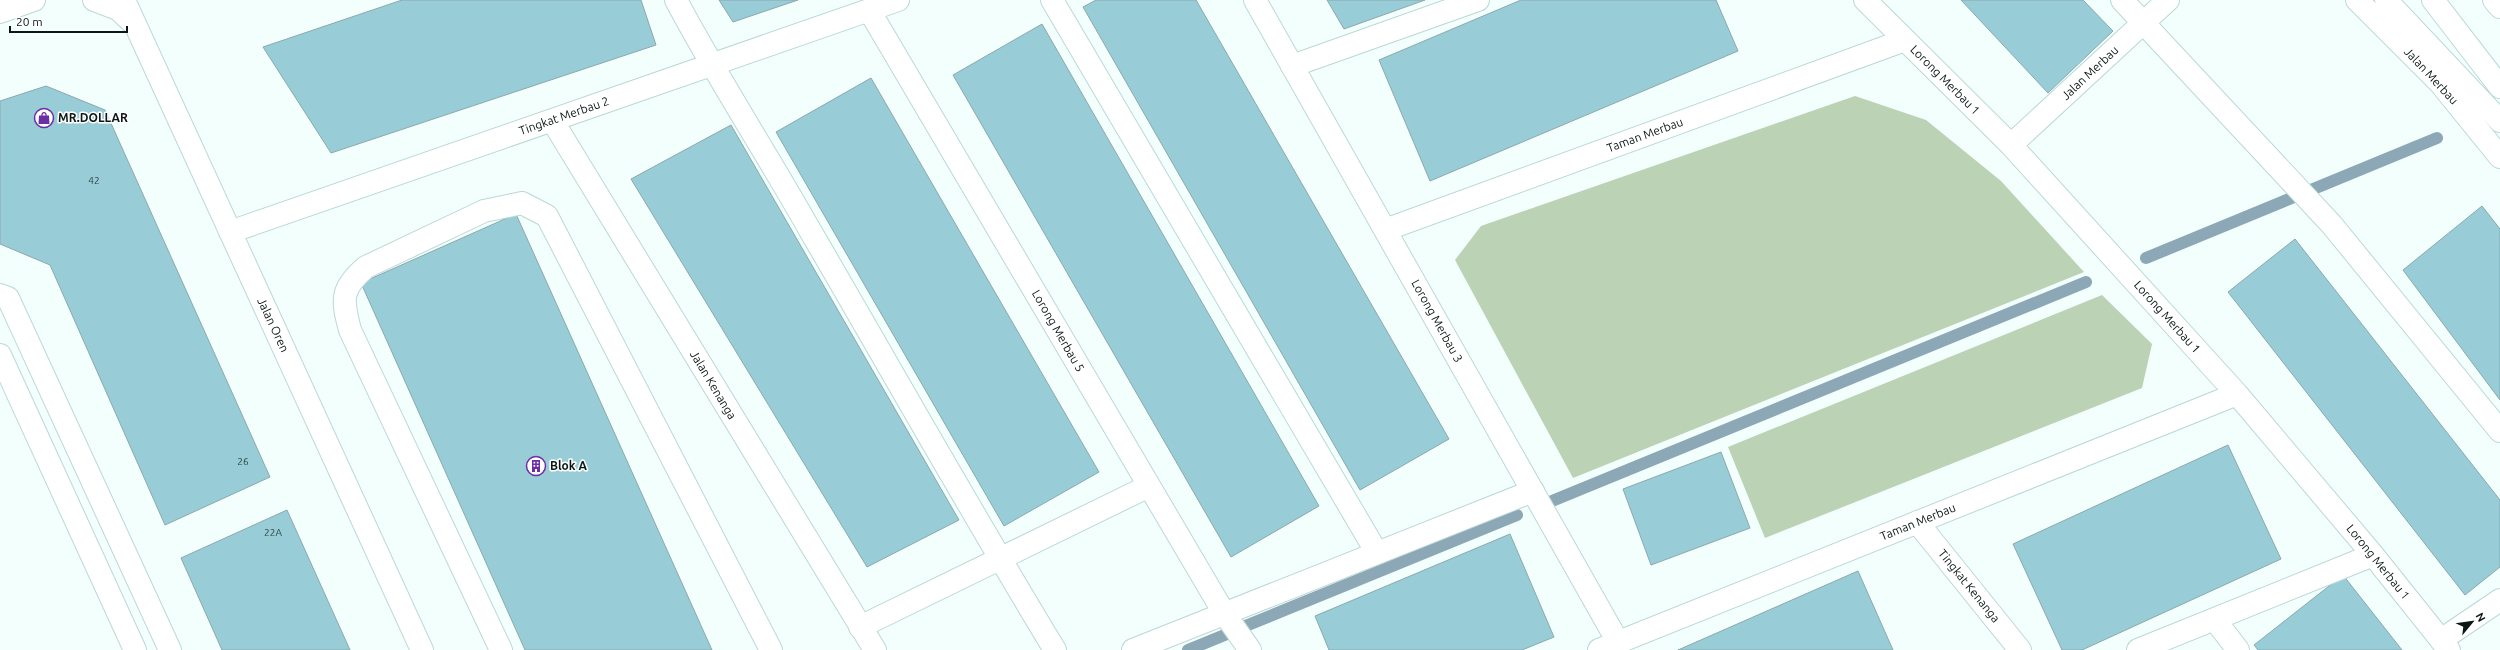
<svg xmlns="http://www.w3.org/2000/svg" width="2500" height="650" font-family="Ubuntu,sans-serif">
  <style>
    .green { fill: #bbd2b5 }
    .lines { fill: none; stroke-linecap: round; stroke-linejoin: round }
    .stream { stroke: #8ca7b5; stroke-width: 12 }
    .building { fill: #98cdd7; stroke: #8ba8ad }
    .lane-casing { stroke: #bad9d5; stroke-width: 24 }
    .street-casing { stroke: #bad9d5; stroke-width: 24 }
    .highway-casing { stroke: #bad9d5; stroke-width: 24 }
    .lane { stroke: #fff; stroke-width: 22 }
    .street { stroke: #fff; stroke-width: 22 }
    .highway { stroke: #fff; stroke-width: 22 }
    .labels { text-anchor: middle; stroke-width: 3; stroke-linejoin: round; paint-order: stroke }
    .number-label { font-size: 10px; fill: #2e4446 }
    .street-label { font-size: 12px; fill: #0b1715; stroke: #fff }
    .poi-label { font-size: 12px; font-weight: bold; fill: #0b1715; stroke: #fff; text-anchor: start }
  </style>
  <rect width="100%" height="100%" fill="#f2fffd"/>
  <path class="green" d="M1855,96L1926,120L2001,181L2084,272L1573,478L1455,260L1481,226Z
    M2102,295L2152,344L2142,388L1765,538L1728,447Z"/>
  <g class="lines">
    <path class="stream" d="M2146,258L2437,138
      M1552,501L2086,282
      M1243,627L1517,515
      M1188,650L1227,634"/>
  </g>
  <path class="building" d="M402,0H641L656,45L331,153L263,47Z
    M719,0H798L733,22Z
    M1096,0H1196L1449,439L1360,490L1083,7Z
    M1327,0H1425L1344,29Z
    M1521,0H1716L1738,51L1430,181L1379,60Z
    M1961,0H2083L2113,31L2048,93Z
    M1042,24L1319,506L1231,557L953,75Z
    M871,78L1099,472L1004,526L776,132Z
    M46,86L105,110L270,477L165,525L50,265L0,244V101Z
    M731,125L959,520L867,567L631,179Z
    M2482,206L2500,229V400L2403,270Z
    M516,214L712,650H525L361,283Z
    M2295,239L2500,500V567L2465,595L2228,292Z
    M2228,445L2281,559L2082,650H2062L2013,544Z
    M1721,452L1750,528L1651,565L1623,489Z
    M287,510L350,650H222L181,558Z
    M1510,534L1554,637L1522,650H1329L1315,616Z
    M1858,571L1893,650H1678Z
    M2343,575L2402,650H2258L2254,645Z"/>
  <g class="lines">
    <g class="lane-casing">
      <path id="lane" d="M676,0C718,79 767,154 811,232C892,371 971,512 1055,650
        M1052,0L1377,553
        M2122,0L2332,225L2500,431
        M1292,66L1478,0
        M0,295L8,298L170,650
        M2215,620L2238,650
        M860,627L1149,486
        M2441,640L2500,600
        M501,650L350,330C342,300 340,289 366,267L484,211L522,203L547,216L771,650
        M1133,650L1533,491
        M2138,650L2373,555"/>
    </g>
    <g class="street-casing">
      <path id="street" d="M94,0L118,9L134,24
        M124,0L422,650
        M1255,0L1618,642
        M1865,0L2011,145L2237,394L2373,555L2449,650
        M2357,0L2440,83L2500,157
        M869,10L1224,613L1250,650
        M0,12L34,0
        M552,120L875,650
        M2011,145L2168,0
        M1385,230L1905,40
        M230,232L898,0
        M0,355L135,650
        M1917,522L2020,650
        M1599,650L2237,394"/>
    </g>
    <g class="highway-casing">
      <path id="highway" d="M2386,0L2500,121
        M2433,0L2500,87
        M2494,0L2500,7"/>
    </g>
    <use href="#lane" class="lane"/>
    <use href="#street" class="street"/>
    <use href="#highway" class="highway"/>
  </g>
  <defs>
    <g id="shop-ring" transform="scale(1)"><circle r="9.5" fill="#fff" stroke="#6c2ea4" stroke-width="1.5"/><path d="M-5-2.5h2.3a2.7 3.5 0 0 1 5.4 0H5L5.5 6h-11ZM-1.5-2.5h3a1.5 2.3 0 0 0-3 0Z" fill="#6c2ea4"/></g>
    <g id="building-ring" transform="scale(1)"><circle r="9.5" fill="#fff" stroke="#6c2ea4" stroke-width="1.5"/><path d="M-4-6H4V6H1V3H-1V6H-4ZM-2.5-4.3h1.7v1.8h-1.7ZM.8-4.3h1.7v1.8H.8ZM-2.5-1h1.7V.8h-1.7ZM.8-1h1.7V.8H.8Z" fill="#6c2ea4"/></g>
  </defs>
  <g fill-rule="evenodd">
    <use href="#shop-ring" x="44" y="118"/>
    <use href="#building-ring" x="536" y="466"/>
  </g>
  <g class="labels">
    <g class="number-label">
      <text x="94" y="184">42</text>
      <text x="243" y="465">26</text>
      <text x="273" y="536">22A</text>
    </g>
    <g class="street-label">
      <text transform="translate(2090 73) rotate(-43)" y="4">Jalan Merbau</text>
      <text transform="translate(2431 76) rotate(47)" y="4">Jalan Merbau</text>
      <text transform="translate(1945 80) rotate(45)" y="4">Lorong Merbau 1</text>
      <text transform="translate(564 116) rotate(-19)" y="4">Tingkat Merbau 2</text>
      <text transform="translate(1645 135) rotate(-20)" y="4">Taman Merbau</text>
      <text transform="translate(2167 317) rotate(48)" y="4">Lorong Merbau 1</text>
      <text transform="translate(1437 321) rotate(61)" y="4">Lorong Merbau 3</text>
      <text transform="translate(273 325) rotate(65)" y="4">Jalan Oren</text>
      <text transform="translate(1058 331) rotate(60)" y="4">Lorong Merbau 5</text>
      <text transform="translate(713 385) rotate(59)" y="4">Jalan Kenanga</text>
      <text transform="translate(1918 522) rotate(-22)" y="4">Taman Merbau</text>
      <text transform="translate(2378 562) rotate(51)" y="4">Lorong Merbau 1</text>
      <text transform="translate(1969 586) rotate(51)" y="4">Tingkat Kenanga</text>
    </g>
    <g class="poi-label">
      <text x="58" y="122">MR.DOLLAR</text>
      <text x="550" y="470">Blok A</text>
    </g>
  </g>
  <g transform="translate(2472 622) rotate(61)" stroke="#ffffff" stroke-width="3" paint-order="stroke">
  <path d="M0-3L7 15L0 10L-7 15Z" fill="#0b1715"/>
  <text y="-6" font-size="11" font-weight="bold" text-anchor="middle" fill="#0b1715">N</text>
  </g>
  <path d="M10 26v6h117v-6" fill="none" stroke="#0b1715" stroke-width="2"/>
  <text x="16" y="26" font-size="12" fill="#0b1715" stroke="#ffffff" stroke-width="3" paint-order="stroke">20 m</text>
</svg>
